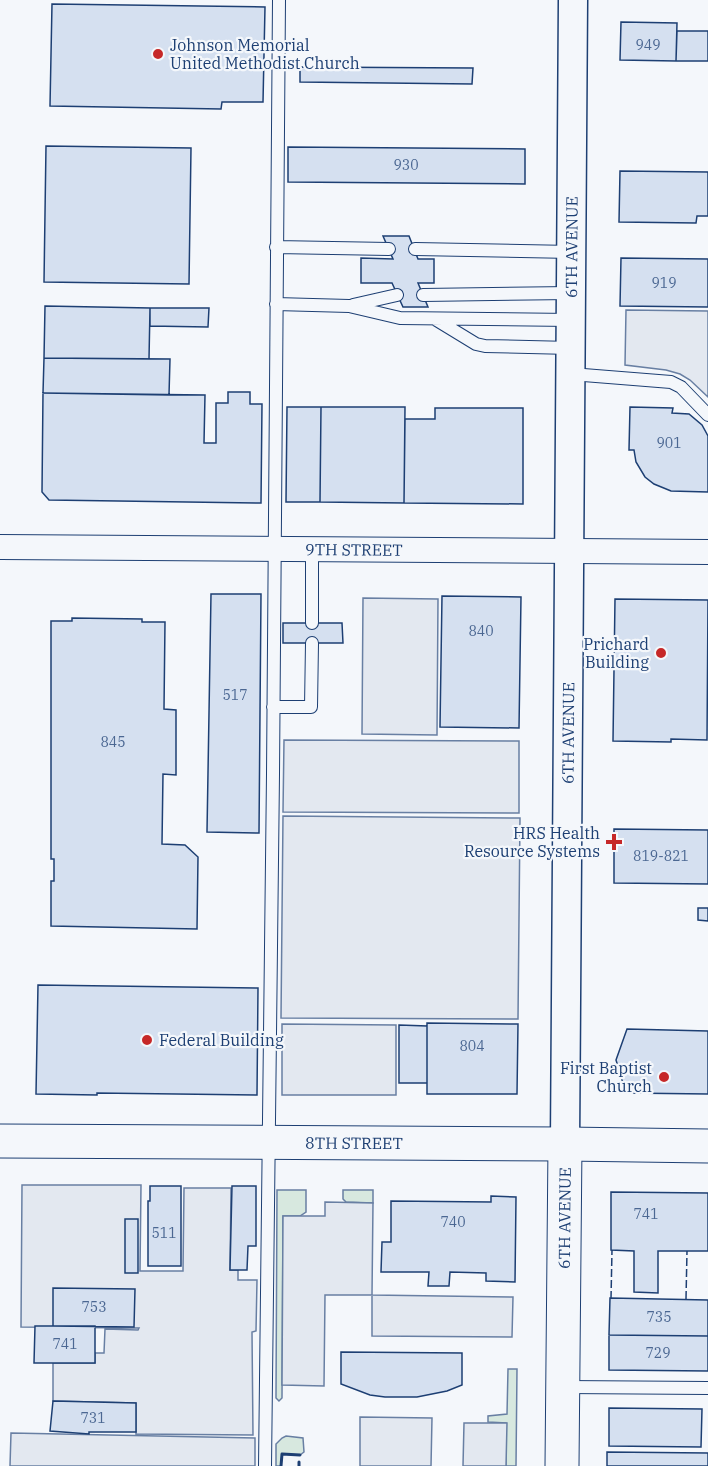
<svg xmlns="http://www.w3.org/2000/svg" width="708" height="1466" font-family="'IBM Plex Serif',serif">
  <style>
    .green { fill: #d7e8df; stroke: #687fa3; stroke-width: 1.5 }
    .parking { fill: #e3e8f0; stroke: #687fa3; stroke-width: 1.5 }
    .building { fill: #d5e0f0; stroke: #1d3f73; stroke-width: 1.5 }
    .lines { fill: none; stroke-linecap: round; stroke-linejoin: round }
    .service-casing { stroke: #1d3f73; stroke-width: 14 }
    .minor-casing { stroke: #1d3f73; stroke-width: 26 }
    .tertiary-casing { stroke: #1d3f73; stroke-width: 31 }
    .secondary-casing { stroke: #1d3f73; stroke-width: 35 }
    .primary-casing { stroke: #1d3f73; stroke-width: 35 }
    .service { stroke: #f4f7fb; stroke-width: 12 }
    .minor { stroke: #f4f7fb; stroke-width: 24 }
    .tertiary { stroke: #f4f7fb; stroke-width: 28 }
    .secondary { stroke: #f4f7fb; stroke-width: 33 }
    .primary { stroke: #f4f7fb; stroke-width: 33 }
    .fence { stroke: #1d3f73; stroke-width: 1.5; stroke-dasharray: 8 3; stroke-linecap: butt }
    .wall { stroke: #1d3f73; stroke-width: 3 }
    .poi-dot { fill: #c62828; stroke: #f4f7fb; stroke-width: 2 }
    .labels { text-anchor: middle; stroke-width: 4.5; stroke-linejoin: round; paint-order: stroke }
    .number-label { font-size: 14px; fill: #4b6792 }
    .poi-label { font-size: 16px; fill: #1d3f73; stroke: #f4f7fb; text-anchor: end }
    .street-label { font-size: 16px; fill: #1d3f73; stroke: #f4f7fb }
  </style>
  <rect width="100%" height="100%" fill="#f4f7fb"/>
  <path class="green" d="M277,1190H306V1212L300,1216H283L282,1398L279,1401L276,1398Z
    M343,1190H373V1203L346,1202L343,1199Z
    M508,1369H517L516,1466H506V1423L488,1422V1416L507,1414Z
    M286,1436L303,1438L304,1452L300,1455L282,1454L281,1466H276V1444L282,1438Z"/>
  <path class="parking" d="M626,310L708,311V397L690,380L680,374L666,370L625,365Z
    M363,598L438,599L437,735L362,734Z
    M284,740L519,741V813L283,812Z
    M283,816L520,818L518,1019L281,1018Z
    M282,1024L396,1025V1095H282Z
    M22,1185H141L140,1271H183L184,1188H231L230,1270H238V1280H257L256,1331L252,1332L253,1435L136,1434V1403L53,1401V1363H95V1353H104L105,1329L138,1330L139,1328L21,1327Z
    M325,1202L373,1203L372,1295L513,1297L512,1337L372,1336V1295H325L324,1386L282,1385L283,1216H325Z
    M360,1417L432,1418L431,1466H360Z
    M464,1423H507L506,1466H463Z
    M11,1433L255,1438V1466H10Z"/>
  <path class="building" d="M52,4L265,7L263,102H222L221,109L50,106Z
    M621,22L677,23L676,61L620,60Z
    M677,31H708V61H676Z
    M300,67L473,68L472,84L300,82Z
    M46,146L191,148L189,284L44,282Z
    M288,147L525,149V184L288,182Z
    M620,171L708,172V216H697L696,223L619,222Z
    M383,236H409L418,259H434V283H418L428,307H403L392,283H361V258L393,259Z
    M621,258L708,259V307L620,306Z
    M45,306L150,308L149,359L44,358Z
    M150,308H209L208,327L150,326Z
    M44,358L170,359L169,395L43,393Z
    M228,392H250V404H262L261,503L49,500L42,492L43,393L205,395L204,443H216V403H228Z
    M287,407H321L320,502H286Z
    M321,407H405L404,503L320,502Z
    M630,407L673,408L672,413L689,414L702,425L708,436V492L671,491L654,484L645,477L636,462L634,450H629Z
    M435,408H523V504L404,503L405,419H435Z
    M211,594H261L259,833L207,832Z
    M442,596L521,597L519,728L440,727Z
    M615,599L708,600L707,740L671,739V742L613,741Z
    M72,618L142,619V622H165L164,709L176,710V775L163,774L162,844L185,845L198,857L197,929L51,926V881H54V859H51V621H72Z
    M283,623H342L343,643H283Z
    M614,829L708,830V884L614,883Z
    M698,908H708V921L698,920Z
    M38,985L258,988L257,1095L97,1093V1095L36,1094Z
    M427,1023L518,1024L517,1094H427Z
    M399,1025L427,1026V1083H399Z
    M627,1029L708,1031V1094L626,1093L616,1060Z
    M150,1186H181V1266H148V1201H150Z
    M232,1186H256V1246H248L247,1270H230Z
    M611,1192L708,1193V1251H658V1293L634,1292V1251L611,1250Z
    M491,1196L516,1197L515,1282L486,1281V1273L450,1272L449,1286H428L429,1272H381L382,1242H391V1201L491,1202Z
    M125,1219H138V1273H125Z
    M53,1288L135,1289L134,1327L53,1326Z
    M610,1298L708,1300V1336L609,1335Z
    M35,1326H95V1363H34Z
    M609,1335L708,1336V1371L609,1370Z
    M341,1352L462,1353V1385L447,1391L417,1397H385L370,1395L341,1384Z
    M53,1401L136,1403V1432H89V1434L50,1431Z
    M609,1408L702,1409L701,1447L609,1446Z
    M607,1452L708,1453V1466H607Z"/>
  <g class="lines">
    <g class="service-casing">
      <path id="service" d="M276,247L389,249
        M415,249L572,252
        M423,295L571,293
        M276,304L349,306L400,318L571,320
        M353,305L397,295
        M435,319L476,344L485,346L571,348
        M571,374L671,382L681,387L708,415
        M312,623V550
        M273,707H311L312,643
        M564,1387L708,1388
        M265,1466L273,774L279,0"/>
    </g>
    <g class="minor-casing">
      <g id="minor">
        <path id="s1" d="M0,547L708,552"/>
      </g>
    </g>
    <g class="tertiary-casing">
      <g id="tertiary">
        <path id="s2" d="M565,1144L573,0"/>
      </g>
    </g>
    <g class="secondary-casing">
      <g id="secondary">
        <path id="s3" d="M0,1141L565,1144"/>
      </g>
    </g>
    <g class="primary-casing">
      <g id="primary">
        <path id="s4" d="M562,1466L565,1144L708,1146"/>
      </g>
    </g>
    <use href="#service" class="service"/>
    <use href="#minor" class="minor"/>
    <use href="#tertiary" class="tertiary"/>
    <use href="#secondary" class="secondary"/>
    <use href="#primary" class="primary"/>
    <path class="fence" d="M611,1299L612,1250
      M686,1299L687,1251"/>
    <path class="wall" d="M299,1462V1466
      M281,1466L282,1454L300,1455"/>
  </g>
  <g class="poi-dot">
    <circle cx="158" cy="54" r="6"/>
    <circle cx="661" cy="653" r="6"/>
    <path d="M611 833h6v6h6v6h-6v6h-6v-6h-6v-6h6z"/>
    <circle cx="147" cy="1040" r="6"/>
    <circle cx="664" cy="1077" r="6"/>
  </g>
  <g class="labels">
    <g class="number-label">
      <text x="648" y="50">949</text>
      <text x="406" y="170">930</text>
      <text x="664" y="288">919</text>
      <text x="669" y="448">901</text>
      <text x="481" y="636">840</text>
      <text x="235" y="700">517</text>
      <text x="113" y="747">845</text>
      <text x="661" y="861">819-821</text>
      <text x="472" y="1051">804</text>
      <text x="646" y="1219">741</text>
      <text x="453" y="1227">740</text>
      <text x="164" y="1238">511</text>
      <text x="94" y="1312">753</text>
      <text x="659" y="1322">735</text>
      <text x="65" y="1349">741</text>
      <text x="658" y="1358">729</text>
      <text x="93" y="1423">731</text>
    </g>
    <g class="poi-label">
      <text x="170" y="51" text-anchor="start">Johnson Memorial<tspan x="170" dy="18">United Methodist Church</tspan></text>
      <text x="649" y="650">Prichard<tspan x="649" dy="18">Building</tspan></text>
      <text x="600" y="839">HRS Health<tspan x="600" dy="18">Resource Systems</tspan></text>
      <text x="159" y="1046" text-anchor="start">Federal Building</text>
      <text x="652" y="1074">First Baptist<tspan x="652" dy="18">Church</tspan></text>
    </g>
    <g class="street-label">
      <text dy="6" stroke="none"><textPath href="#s2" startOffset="897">6TH AVENUE</textPath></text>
      <text dy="6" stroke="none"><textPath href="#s1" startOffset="354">9TH STREET</textPath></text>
      <text dy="6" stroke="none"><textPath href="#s2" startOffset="411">6TH AVENUE</textPath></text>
      <text dy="6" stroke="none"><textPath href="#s3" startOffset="354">8TH STREET</textPath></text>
      <text dy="6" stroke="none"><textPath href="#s4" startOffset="248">6TH AVENUE</textPath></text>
    </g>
  </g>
</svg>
